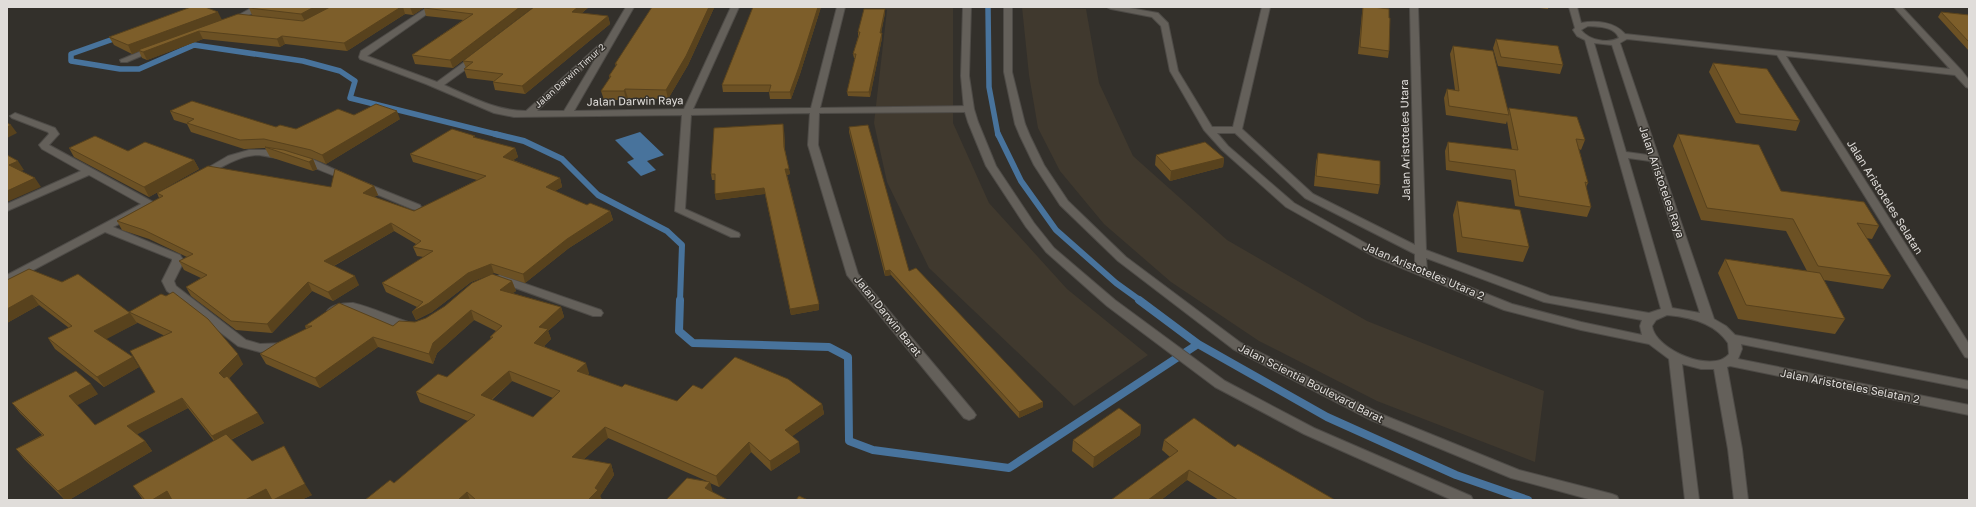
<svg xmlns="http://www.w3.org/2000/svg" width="1976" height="507" font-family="'Golos Text',sans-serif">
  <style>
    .built { fill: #40392e }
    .water { fill: #48739c }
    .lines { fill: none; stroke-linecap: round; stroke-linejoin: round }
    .stream-far2 { stroke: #48739c; stroke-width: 5.5 }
    .stream-far1 { stroke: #48739c; stroke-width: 6 }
    .stream { stroke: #48739c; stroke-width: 8 }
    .minor-casing { stroke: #4e4b47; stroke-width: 2 }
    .tertiary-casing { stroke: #4e4b47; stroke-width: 2 }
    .minor { fill: #64605a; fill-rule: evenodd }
    .tertiary { fill: #64605a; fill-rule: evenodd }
    .wall { fill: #6c5124; fill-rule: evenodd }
    .shaded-wall { fill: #58421d }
    .building { fill: #7d5e2a; stroke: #58421d; fill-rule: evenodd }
    .labels { text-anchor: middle; stroke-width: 3; stroke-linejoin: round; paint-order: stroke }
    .far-street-label { font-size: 9px; fill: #e0ddda; stroke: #33302b }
    .street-label { font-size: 11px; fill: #e0ddda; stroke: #33302b }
  </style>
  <rect width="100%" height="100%" fill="#33302b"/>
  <path class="built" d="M882,7H953V123L989,203L1067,289L1148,355L1074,406L929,268L887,182L874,123L887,10Z
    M1022,7L1086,9L1099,83L1133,156L1227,240L1367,321L1544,391L1535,462L1377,401L1259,341L1171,282L1104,224L1060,171L1038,128L1029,75Z"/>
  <path class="water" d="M640,132L664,155L647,161L656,170L641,176L627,162L634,159L615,140Z"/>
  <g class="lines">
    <path class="stream-far2" d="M988,7L989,87L998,135
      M119,37L71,54V61L120,69H139L194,45L303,61L340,71L355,81L350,98L499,135"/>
    <path class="stream-far1" d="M495,134L524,141L562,159L598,195L667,231L682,245L680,301
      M998,134L1021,181L1056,230L1116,283L1141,301"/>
    <path class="stream" d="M680,300L679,331L693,343L829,347L848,357L849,441L873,450L1009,468L1198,344
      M1139,300L1198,344L1327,417L1456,475L1528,500"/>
    <g class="minor-casing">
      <path id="minor" d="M253,7H263L235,23L228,21Z
        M428,7H437L367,56L437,82L474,55H480V59L444,85C471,97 497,111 526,111L600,44H604L626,7H634L574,111L684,109L731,7H739L693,109L811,108L837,7H845L820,108L969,106L974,109L969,112L819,113L818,145L858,274L974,412L976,415L974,418L969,420L964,418L847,275L808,145L810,113L691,115L685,209L739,233L740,235L739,237H731L675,211L682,115L514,117L494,113L426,84L360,59L359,57L361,51ZM597,56L564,111H537Z
        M1107,7H1124L1158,13L1168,23L1178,71L1212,127H1233L1262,7H1270L1242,129L1313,194L1415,245L1410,7H1418L1426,250L1550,296L1649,313L1661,309L1585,40L1577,36L1573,30L1575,28L1569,7H1577L1581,23C1596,20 1615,22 1625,34L1950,69L1894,7H1902L1962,71L1969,80V88L1966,87L1955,75L1786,56L1969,344V358L1965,357L1777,55L1627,39L1620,43L1714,319L1726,326L1735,335L1969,381V389L1741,344L1742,349L1738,359L1969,405V415L1730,366L1727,367L1742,449L1748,500H1734L1728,449L1714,369H1701L1682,364L1699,500H1685L1669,359L1649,344L1581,330L1504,310L1375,257L1286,207L1222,150L1204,130L1170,71L1161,26L1152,17L1111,9ZM1588,26C1599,27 1614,26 1619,38C1607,44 1589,40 1581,30ZM1594,43L1612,45L1648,155L1626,152ZM1217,133H1235L1305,198L1415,254V266L1383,253L1294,203L1228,146ZM1628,158L1650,161L1700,313L1672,308ZM1426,258L1544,302L1642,320L1640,326L1642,335L1581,322L1512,304L1427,270ZM1667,315C1690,317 1715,323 1728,343L1729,354C1713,374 1655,350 1652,326L1656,320Z
        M151,47H157L158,49L127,62H121L120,60Z
        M15,113L55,128L59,134L49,145L153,202L154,204L153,206L113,227L180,255L184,261L174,281L176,286L246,340L260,344L287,343L289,346L287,349L260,352L238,346L167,291L162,281L172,261V259L105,232L7,284V275L141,204L89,175L7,211V204L81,171L42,149L39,145L49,134L48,132L12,118L10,116Z
        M249,150H269L285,153L287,155C281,161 265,155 257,155C238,156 222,167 206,176L202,177L197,174L228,156Z
        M300,156L312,159L353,178L352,180C343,182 309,164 297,161L295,159L297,157Z
        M363,182L420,205L421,207L416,210L412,209L359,187L358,185Z
        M500,275L601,310L603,313L601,316H593L496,281L494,279L496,277Z
        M353,303C374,308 394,318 415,324L417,327L411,331L397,328L353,311H344L333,315L327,311C332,304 345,303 353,303Z"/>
    </g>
    <g class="tertiary-casing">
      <path id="tertiary" d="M963,7H971L969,76L974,109L978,122L996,166L1034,223L1054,248L1115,300L1225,381L1314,428L1471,496L1473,500H1452L1304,434L1215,387L1107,306L1046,252L1026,227L986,166L968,122L964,109L961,76Z
        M1004,7H1012V72L1025,124L1030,136L1044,165L1068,201L1126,257L1241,343L1381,414L1519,470L1612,494L1617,496L1619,500H1592L1511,478L1371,420L1233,349L1118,261L1060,205L1034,165L1020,136L1015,124L1004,72Z"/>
    </g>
    <use href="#minor" class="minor"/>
    <use href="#tertiary" class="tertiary"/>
  </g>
  <path class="wall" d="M251,7H425L413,15L405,14L347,51L285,44L280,47L203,39L147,60L142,58L139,51L132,54L114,45L109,37L252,15L249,8Z
    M426,7H533L453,68L415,64L412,55L463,20L426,16L424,8Z
    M589,7L582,13L608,16L610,24L525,94L495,90L493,82V81L467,78L464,69L466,68L463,61Z
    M753,7H821L800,74L791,99H770L769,92H723L722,85Z
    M1363,7L1389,18V51L1388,58L1358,54L1362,13Z
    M1530,7H1548V9Z
    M714,8L688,65L668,99L628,98L626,100H604L601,91L610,79L609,76L616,66L615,64Z
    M1941,12L1969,15V51L1938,17Z
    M885,13L881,33L882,38L870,97L848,96L847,92L855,58H854L853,54L858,37V32Z
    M1496,39L1563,65L1560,74L1498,66L1493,48Z
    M1453,46L1508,111L1509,108L1585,140L1581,150L1579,149L1588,183L1586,187L1591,207L1587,217L1515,206L1511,180L1446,170L1445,151L1448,142L1512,150L1507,121L1506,124L1446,115L1444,98L1447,89L1455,90L1450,54Z
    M1713,63L1800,121L1796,131L1736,123L1709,72Z
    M170,111L276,127L296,129L354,115L400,119L326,164L314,159L295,154L313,159L317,169L313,171L270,157L265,148L244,149L191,132L187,124L174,120Z
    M849,127L909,271L1043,402V407L1019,418L891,275L885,276L849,132Z
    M784,130L785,150L790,174L787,175L819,304V310L791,315L765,194L716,200L715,194V180H712L711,174Z
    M1678,134L1781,191L1879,226L1872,239L1866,238L1891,276L1883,289L1824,280L1845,319L1835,334L1738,319L1718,273L1725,259L1807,271L1786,231L1701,220L1673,146Z
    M476,138L515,148L518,157L513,160L560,178L562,187L555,191L587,205L610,211L613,220L569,248L525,283L494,273L471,282L432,312L416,320L412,312L417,307L386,292L382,283L424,257L417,256L413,247L416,244L394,231L334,266L359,285L333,301L312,291L272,333L236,330L191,296L186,287L201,278L184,270L179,261L187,257L149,239L122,230L117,221L159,198L157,193L331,187L374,186L378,195L374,197L414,211L477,180L413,162L410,154Z
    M69,148L194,160L199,169L149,197L74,157Z
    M1318,153L1380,185L1378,194L1314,186L1316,162Z
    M1156,155L1224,158L1223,167L1170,181L1155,165Z
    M1457,201L1529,247L1523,262L1457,252L1453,215Z
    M7,280L129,312L243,364L229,378L264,423L231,440L252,461L312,495L301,500H143L133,486L214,441L188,408L137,434L145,441L152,451L69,500H65L24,459L16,449L42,435L20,413L12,403L98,394L77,405L95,425L155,392L165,336L136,322L137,323L105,339L139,367L104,387L55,349L48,338L69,328L39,305L7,323Z
    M512,281L516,291L512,293L561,307L564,317L548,331L551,339L544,346L589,373L588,375L622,387L677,401L702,389L822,404L824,414L792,436L800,452L771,471L751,452L719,487L710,483L712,492L666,500L709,482L608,438L584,459L611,464L614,475L600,496L602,500H365L394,483L468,421L420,402L416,392L447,377L491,339L490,337L496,331L474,320L437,353L433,364L378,347L320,388L266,364L260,354L306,329L305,326H393L415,322L426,318ZM512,381L553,398L533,417L492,400Z
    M1141,425L1140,435L1093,468L1072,451L1073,440Z
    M1164,440L1235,447L1335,500H1219L1187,480L1161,500H1111L1170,457L1162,450Z"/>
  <path class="shaded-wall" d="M314,7H332L305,21L301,14Z
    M401,7H403L405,14L347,51L344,43Z
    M410,7H425L413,15Z
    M520,7H533L453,68L450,60Z
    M578,7H589L574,19L572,12Z
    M709,7H714V8L688,65L668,99L666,90Z
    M818,7H821L800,74L791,99L790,92Z
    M885,9V13L880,38V33Z
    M218,12L222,20L138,50L139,51L132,54L128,45Z
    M608,16L610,24L525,94L522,86Z
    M199,31L203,39L147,60L143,52Z
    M882,33V38L870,97L869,92Z
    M282,36L285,44L280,47L277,39Z
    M625,89L628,98L626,100L624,91Z
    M397,111L400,119L326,164L322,155Z
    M783,124L784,130L785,153L784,147Z
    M11,125L17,133L7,138V127Z
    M515,148L518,157L506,165L503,157Z
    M1224,158L1223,167L1170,181L1171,171Z
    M313,159L317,169L313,171L309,162Z
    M194,160L199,169L149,197L144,187Z
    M18,161L24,170L14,174L9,165Z
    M785,169H789L790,174L786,175Z
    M35,178L41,187L7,202V191Z
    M560,178L562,187L548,195L546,187Z
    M374,186L378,195L367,201L363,193Z
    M764,188L765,194L716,200L715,194Z
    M610,211L613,220L569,248L525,283L523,274L567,239Z
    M391,223L394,231L328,269L324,261Z
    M491,264L494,273L471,282L432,312L416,320L412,312L468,273Z
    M890,270L891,275L885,276V271Z
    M355,276L359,285L333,301L328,292Z
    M512,281L516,291L504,300L500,290Z
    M308,282L312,291L272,333L267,324Z
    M32,295L39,305L7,323V309Z
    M819,304V310L791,315L790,309Z
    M561,307L564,317L548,331L551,339L537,353L534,343L539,327Z
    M471,310L474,320L437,353L433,364L429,354L433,343Z
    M130,313L137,323L101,342L94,331Z
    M373,337L378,347L320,388L315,378Z
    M238,354L243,364L225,383L219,373Z
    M133,357L139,367L104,387L97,377Z
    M586,363L589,373L580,381L577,371Z
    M509,371L512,381L485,405L481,395Z
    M91,384L98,394L76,406L69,396Z
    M182,398L188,408L134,436L127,426Z
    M1043,402V407L1019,418V412Z
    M822,404L824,414L787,440L785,430Z
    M258,413L264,423L218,446L212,436Z
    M1141,425L1140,435L1093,468L1094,457Z
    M605,427L608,438L575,467L572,457Z
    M145,441L152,451L69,500H65L58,491Z
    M749,442L751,452L719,487L716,476Z
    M799,442L800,452L771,471L770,461Z
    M611,464L614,475L600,496L602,500H588L595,488Z
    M1189,470L1187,480L1161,500H1148Z
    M710,482L713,493L705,488Z
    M305,484L312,495L301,500H273Z
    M266,489L273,500H245Z
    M167,491L173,500H152Z
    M467,492L470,500H458Z"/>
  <path class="building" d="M191,7H205L218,12L128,45L109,37Z
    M251,7H314L301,14L249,8Z
    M330,7H401L344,43L282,36L277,39L199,31L143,52L138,50L238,14L303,21Z
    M426,7H520L450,60L412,55L473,14L424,8Z
    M534,7H578L572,12L608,16L522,86L493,82L503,74L464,69L473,62L463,61Z
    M652,7H709L686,56L666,90L625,89L624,91H601L611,76H609L617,64H615Z
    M753,7H818L799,67L790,92H769L771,85H722Z
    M1363,7H1373L1389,9V18H1390L1389,51L1360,47Z
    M864,9H885L880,33H882L869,92H847L856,54H853L860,32H858Z
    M1941,12L1969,15V42Z
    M1496,39L1558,46L1563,65L1501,57Z
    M1453,46L1493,51L1509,115L1449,106L1447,89L1459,91Z
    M1713,63L1767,69L1800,121L1740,114Z
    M192,101L276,127L280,125L296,129L338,109L354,115L376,104L397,111L322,155L311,150L264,139L240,140L187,123L194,119L170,111Z
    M1509,108L1577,117L1585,140L1576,139L1588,183L1585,182L1591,207L1519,196L1515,170L1449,161L1448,142L1518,150Z
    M7,123L11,125L7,127Z
    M783,124L784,147L789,169H785L819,304L790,309L764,188L715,194V174H711L714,128Z
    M868,125L909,271L916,268L1043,402L1019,412L890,270L885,271L849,127Z
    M452,129L475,136L473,137L515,148L503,157L560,178L546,187L587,205L590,203L610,211L567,239L523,274L491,264L468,273L429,303L412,312L423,302L382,283L433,251L413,247L421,241L391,223L324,261L355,276L328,292L308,282L267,324L231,321L186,287L207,275L179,261L193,254L144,230L117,221L163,196L157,193L208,166L331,187L335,169L374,186L363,193L414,211L486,176L410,154Z
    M1678,134L1759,145L1781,191L1864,202L1879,226L1857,223L1891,276L1818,266L1793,219L1707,208Z
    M95,136L128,151L145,142L194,160L144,187L69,148Z
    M1205,142L1224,158L1171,171L1156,155Z
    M265,147L284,150L313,159L309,162Z
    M1318,153L1380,161V185L1316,176Z
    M7,155L18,161L9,165L35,178L7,191Z
    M1457,201L1520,210L1529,247L1462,237Z
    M1725,259L1820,273L1845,319L1746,305Z
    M29,269L62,282L78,274L130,313L94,331L133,357L97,377L48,338L72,326L32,295L7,309V280Z
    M492,274L512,281L500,290L561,307L539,327L548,329L534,343L586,363L577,371L622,387L625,384L677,401L693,385L702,389L735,357L788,379L822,404L785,430L799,442L770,461L749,442L716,476L605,427L572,457L611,464L595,488L598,490L588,500H476L467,492L458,500H365L390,480L394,483L475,415L416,392L438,374L447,377L493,337H490L502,326L471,310L433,343L429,354L373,337L315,378L260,354L277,343L312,326H305L339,303L393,326L399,321L415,322L426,318L445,306L472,283ZM509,371L560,391L533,417L481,395Z
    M173,292L208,319L238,354L219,373L224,378L227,376L258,413L212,436L182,398L127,426L145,441L58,491L16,449L44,435L12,403L76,371L91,384L69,396L95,425L155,392L130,351L172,332L129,312L161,294L166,296Z
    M1119,408L1141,425L1094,457L1073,440Z
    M1194,418L1235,447L1238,444L1335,500H1238L1189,470L1148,500H1111L1178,451L1164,440Z
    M226,434L252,461L284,446L305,484L273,500H272L266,489L245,500H172L167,491L152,500H145L133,486Z
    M687,478L710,482L705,488L728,500H666Z
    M799,496L808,500H796Z"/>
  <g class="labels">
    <g class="far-street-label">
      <text transform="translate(570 76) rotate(-42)" y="3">Jalan Darwin Timur 2</text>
    </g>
    <g class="street-label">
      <text transform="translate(635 101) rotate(-1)" y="4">Jalan Darwin Raya</text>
      <text transform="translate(1405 140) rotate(-91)" y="4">Jalan Aristoteles Utara</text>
      <text transform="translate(1662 182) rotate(71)" y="4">Jalan Aristoteles Raya</text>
      <text transform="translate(1885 197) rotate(58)" y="4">Jalan Aristoteles Selatan</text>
      <text transform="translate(1424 271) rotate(23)" y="4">Jalan Aristoteles Utara 2</text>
      <text transform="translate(888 316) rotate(51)" y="4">Jalan Darwin Barat</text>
      <text transform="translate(1311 383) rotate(27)" y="4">Jalan Scientia Boulevard Barat</text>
      <text transform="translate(1850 386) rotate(11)" y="4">Jalan Aristoteles Selatan 2</text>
    </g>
  </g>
  <rect width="1976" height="507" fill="none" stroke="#e0ddda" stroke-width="16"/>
</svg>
